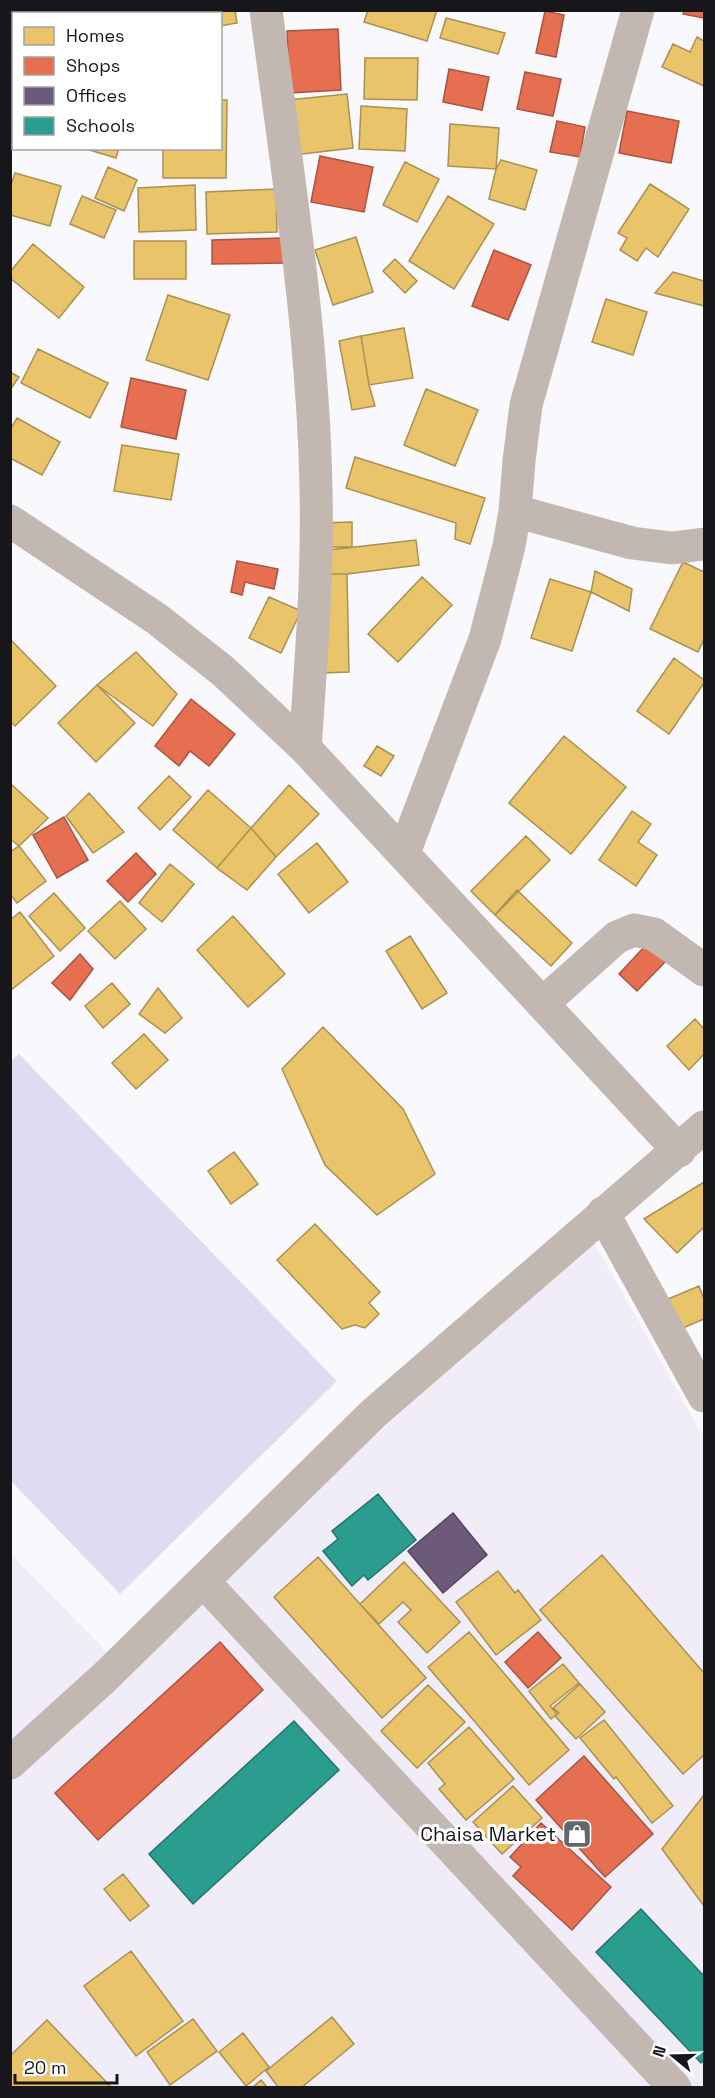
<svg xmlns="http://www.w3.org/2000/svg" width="715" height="2098" font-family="'Space Grotesk',sans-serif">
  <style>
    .built { fill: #f0edf8 }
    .green { fill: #e0dbf0 }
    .homes { fill: #e9c46a; stroke: #aa9052; stroke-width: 1.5 }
    .shops { fill: #e76f51; stroke: #a95440; stroke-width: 1.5 }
    .offices { fill: #6d597a; stroke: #53455d; stroke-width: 1.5 }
    .schools { fill: #2a9d8f; stroke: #24746c; stroke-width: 1.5 }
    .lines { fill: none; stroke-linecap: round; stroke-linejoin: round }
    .minor { stroke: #c3b7b1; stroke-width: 33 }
    .labels { text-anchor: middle; stroke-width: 6; stroke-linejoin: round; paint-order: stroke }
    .poi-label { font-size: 20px; fill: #17161a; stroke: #fff; text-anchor: end }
  </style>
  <rect width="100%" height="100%" fill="#f9f8fc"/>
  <path class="built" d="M594,1242L704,1438V2087H11L10,1553L109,1654L212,1580Z"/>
  <path class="green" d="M19,1054L337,1381L120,1594L11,1481L10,1062Z"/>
  <path class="homes" d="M188,10H235L237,23L220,26V14H188Z
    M368,10H437L427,41L364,22Z
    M446,18L505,33L498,54L440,38Z
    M697,37L704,41V86L662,67L673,44L690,52Z
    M365,58H418L417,100L364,99Z
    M347,94L353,148L294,155L288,100Z
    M220,100H227L226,178H163V148H220Z
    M361,106L407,109L405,151L359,149Z
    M450,124L499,128L496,169L448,166Z
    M83,148H119L116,158Z
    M501,160L537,170L525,210L489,199L496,169Z
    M405,162L439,179L417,222L383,205Z
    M108,167L137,180L124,211L95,198Z
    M15,173L61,186L50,226L10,215V188Z
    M650,184L689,209L658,257L646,248L637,261L620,250L627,238L618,233Z
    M195,185L196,230L139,232L138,188Z
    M276,189L277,232L207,234L206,192Z
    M82,196L116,210L104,238L70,224Z
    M448,196L494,224L454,289L409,261Z
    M356,237L373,292L333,305L315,250Z
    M134,241H186V279H134Z
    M33,244L84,287L59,318L10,278V272Z
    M395,259L417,281L405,293L383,271Z
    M673,272L704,281V306L655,293Z
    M168,295L230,315L208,380L146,360Z
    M606,299L647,312L633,355L592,342Z
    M404,328L413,378L369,385L361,336Z
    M361,336L369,385L375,406L352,410L339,341Z
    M38,349L108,383L90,418L21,383Z
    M10,372L19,377L10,390Z
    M426,389L478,410L455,466L404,445Z
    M17,418L60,442L42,475L10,458V430Z
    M122,445L179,454L171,500L114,491Z
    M355,457L485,498L470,544L455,539L456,523L346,488Z
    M352,522V547H321V523Z
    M416,540L419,565L347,574H321L320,551Z
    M683,562L704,572V639L698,652L650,629Z
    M595,571L632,589L629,611L591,592Z
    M321,574H347L349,672L322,673Z
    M422,577L452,605L398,662L368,634Z
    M550,579L591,592L572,651L531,638Z
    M269,597L301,611L281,653L249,638Z
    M10,639L56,686L15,726L10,721Z
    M136,652L177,694L153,726L97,685Z
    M674,658L704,680V683L669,734L637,711Z
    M97,685L135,723L96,762L58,723Z
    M564,736L626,787L571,854L509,803Z
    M377,746L394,756L381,776L364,766Z
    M169,776L191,797L160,830L138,808Z
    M11,784L48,818L19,846L10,839Z
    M289,785L319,814L276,857L251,828Z
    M208,790L251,828L217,868L173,830Z
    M89,793L124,832L93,853L66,816Z
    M632,811L651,824L638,842L657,855L636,886L599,860Z
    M251,828L276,857L247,890L217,868Z
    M526,836L550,860L495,915L471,891Z
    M317,843L348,882L309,913L278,874Z
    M19,846L46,881L17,903L10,894V852Z
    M170,864L194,884L162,922L139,903Z
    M517,890L572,943L551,966L495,915Z
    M54,893L85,928L60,951L29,916Z
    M120,901L146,929L115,959L88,931Z
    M20,912L54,956L11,990L10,920Z
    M233,916L285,974L248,1007L197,950Z
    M410,936L447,993L422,1009L386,951Z
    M112,983L130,1004L103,1028L85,1006Z
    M158,988L182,1018L165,1033L139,1014Z
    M695,1019L704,1029V1054L689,1070L667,1046Z
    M323,1027L403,1109L435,1174L377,1215L325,1165L282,1069Z
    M144,1034L168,1060L136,1089L112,1063Z
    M234,1152L258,1184L231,1204L208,1171Z
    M704,1182V1227L677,1253L644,1219Z
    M315,1224L380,1292L369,1303L379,1314L365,1328L355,1325L342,1329L277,1260Z
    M699,1286L704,1299V1319L678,1330L666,1300Z
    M602,1555L704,1673V1755L683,1774L540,1610Z
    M318,1557L426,1678L382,1718L274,1597Z
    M404,1562L460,1622L427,1653L398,1622L411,1610L403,1602L379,1624L360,1604Z
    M498,1571L515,1593L518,1590L541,1620L496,1655L456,1602Z
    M469,1632L569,1750L529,1785L428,1667Z
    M563,1664L579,1683L550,1706L557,1714L551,1719L529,1691Z
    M580,1684L605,1712L576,1739L555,1716L559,1713L553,1708Z
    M428,1685L465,1722L417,1768L381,1731Z
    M604,1720L673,1806L652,1823L616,1777L614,1779L580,1738Z
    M469,1727L514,1779L466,1820L439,1789L445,1784L428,1763Z
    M513,1786L542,1818L502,1854L473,1822Z
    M704,1795V1906L662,1849Z
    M123,1874L149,1906L130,1921L104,1889Z
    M131,1951L183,2021L136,2056L84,1986Z
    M332,2017L354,2044L301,2088H279L266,2071Z
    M193,2019L217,2051L170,2085L147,2052Z
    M47,2020L112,2088H10V2056Z
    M243,2033L269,2067L246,2086L219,2052Z
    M261,2080L268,2088H252Z"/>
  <path class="shops" d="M684,10H704V18L683,14Z
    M545,11L564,15L556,57L536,53Z
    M338,29L341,90L290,93L287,31Z
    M449,69L489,77L482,110L443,102Z
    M525,72L561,79L553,116L517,109Z
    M10,99L14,101V144L10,142Z
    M627,111L679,121L671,163L619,153Z
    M557,121L585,127L580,157L550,152Z
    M320,156L373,167L364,212L311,202Z
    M284,238V263L212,264V240Z
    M494,250L531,265L508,320L472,306Z
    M131,378L186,390L176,439L121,427Z
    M237,561L278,569L274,589L245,582L242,595L231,592Z
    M191,699L235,734L209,766L190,751L179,766L155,746Z
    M64,817L88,860L57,878L33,835Z
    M136,853L156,874L128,902L107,881Z
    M646,945L665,962L637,991L619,974Z
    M80,954L93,969L70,1000L52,983Z
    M538,1632L561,1658L528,1688L505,1662Z
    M220,1642L263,1690L98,1840L55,1793Z
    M584,1756L653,1834L605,1877L536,1800Z
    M541,1823L611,1887L572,1930L513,1876L521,1867L510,1857Z"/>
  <path class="offices" d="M453,1513L487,1555L443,1593L408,1551Z"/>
  <path class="schools" d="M378,1494L416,1540L368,1580L364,1575L352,1586L323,1551L338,1539L332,1531Z
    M294,1721L339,1770L193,1904L149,1854Z
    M641,1909L704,1976V2060L701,2063L596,1952Z"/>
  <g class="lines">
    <path class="minor" d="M266,10C287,169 313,329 316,489C318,575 311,662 305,748
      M515,511L632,543L672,548L704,544
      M10,521L157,619L223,671L305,748L679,1151
      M404,853L485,639L509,546L515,511L519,461L526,405L638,10
      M543,1003L617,937L634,930L654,934L704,970
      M603,1213L704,1396
      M204,1582L675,2088
      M10,1763L105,1677L373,1414L704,1127"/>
  </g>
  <defs>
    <g id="shop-square" transform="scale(1.5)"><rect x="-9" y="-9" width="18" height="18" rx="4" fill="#666569" stroke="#fff"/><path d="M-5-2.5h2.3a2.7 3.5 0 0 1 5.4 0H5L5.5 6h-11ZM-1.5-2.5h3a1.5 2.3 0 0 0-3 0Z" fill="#fff"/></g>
  </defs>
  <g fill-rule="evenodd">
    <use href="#shop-square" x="577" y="1834"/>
  </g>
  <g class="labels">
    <g class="poi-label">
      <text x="556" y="1841">Chaisa Market</text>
    </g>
  </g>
  <rect width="715" height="2098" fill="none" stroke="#17161a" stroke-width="24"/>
  <rect x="12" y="12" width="210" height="138" fill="#ffffff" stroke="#a2a2a3" stroke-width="1.5"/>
  <rect x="24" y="27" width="30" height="18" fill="#e9c46a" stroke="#a2a2a3" stroke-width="1.5"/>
  <text x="66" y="42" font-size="18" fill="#17161a">Homes</text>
  <rect x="24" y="57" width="30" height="18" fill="#e76f51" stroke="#a2a2a3" stroke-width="1.5"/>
  <text x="66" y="72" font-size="18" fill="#17161a">Shops</text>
  <rect x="24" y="87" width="30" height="18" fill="#6d597a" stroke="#a2a2a3" stroke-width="1.5"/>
  <text x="66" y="102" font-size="18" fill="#17161a">Offices</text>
  <rect x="24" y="117" width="30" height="18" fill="#2a9d8f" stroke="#a2a2a3" stroke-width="1.5"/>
  <text x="66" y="132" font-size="18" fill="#17161a">Schools</text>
  <g transform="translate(673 2056) rotate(289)" stroke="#ffffff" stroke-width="4.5" paint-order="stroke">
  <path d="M0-4.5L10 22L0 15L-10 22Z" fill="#17161a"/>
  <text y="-9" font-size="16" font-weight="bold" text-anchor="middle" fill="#17161a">N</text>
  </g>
  <path d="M15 2074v9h102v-9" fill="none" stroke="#17161a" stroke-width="3"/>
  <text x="24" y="2074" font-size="18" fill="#17161a" stroke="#ffffff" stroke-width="4.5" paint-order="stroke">20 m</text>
</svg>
